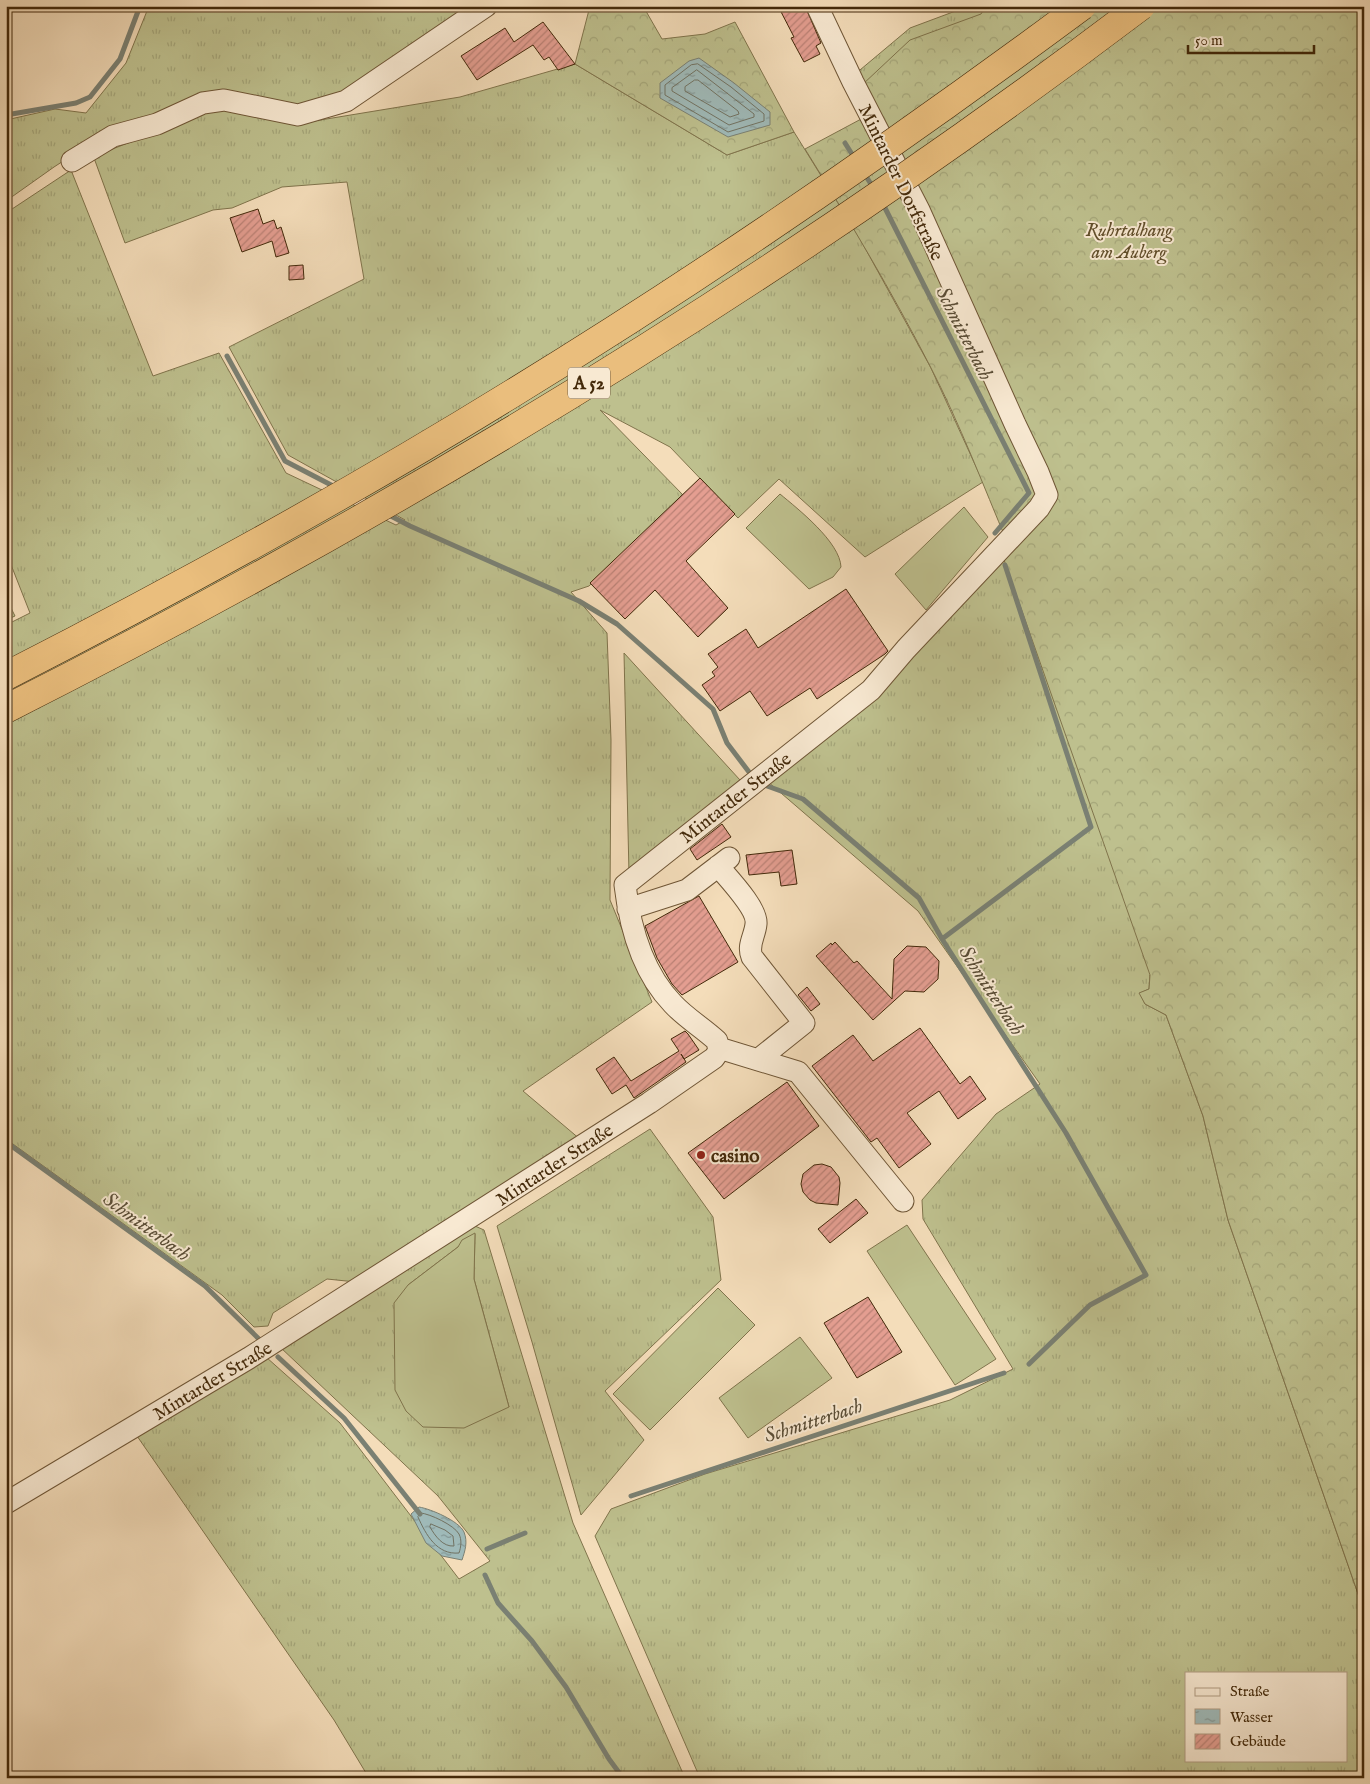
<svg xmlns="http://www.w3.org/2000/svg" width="1370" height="1784" font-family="'IM FELL English',serif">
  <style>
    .grass { fill: url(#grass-tufts); stroke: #80744c; fill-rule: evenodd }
    .forest { fill: url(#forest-crowns); stroke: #80744c }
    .pitch { fill: #bec08e; stroke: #80744c }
    .water { fill: url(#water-ripples); stroke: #7a8073 }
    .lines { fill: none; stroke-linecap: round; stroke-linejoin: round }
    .shore { stroke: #717262; stroke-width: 1 }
    .stream { stroke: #7a8073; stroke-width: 5 }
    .building { fill: url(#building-hatch); stroke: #43290a }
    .minor-casing { stroke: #6f5636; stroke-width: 23 }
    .minor { stroke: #f8e9d2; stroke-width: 21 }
    .highway-bridge-casing { stroke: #43290a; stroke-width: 29; stroke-linecap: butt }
    .highway-bridge { stroke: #eabe7d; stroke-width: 28 }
    .poi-dot { fill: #8f2418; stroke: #f8e9d2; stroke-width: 2 }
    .labels { text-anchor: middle; stroke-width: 4; stroke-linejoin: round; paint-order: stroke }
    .shield { fill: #f8e9d2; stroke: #796346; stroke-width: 1 }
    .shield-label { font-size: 18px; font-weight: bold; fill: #43290a }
    .street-label { font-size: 19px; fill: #43290a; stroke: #f8e9d2 }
    .park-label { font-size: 19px; font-style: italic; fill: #624f2b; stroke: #f8e9d2 }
    .poi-label { font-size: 19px; font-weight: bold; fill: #43290a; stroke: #f8e9d2; text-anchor: start }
    .water-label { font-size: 20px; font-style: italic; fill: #5a4d36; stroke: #f8e9d2 }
  </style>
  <defs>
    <pattern id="grass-tufts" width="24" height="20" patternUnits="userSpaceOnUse" patternTransform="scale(1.25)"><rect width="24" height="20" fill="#bec08e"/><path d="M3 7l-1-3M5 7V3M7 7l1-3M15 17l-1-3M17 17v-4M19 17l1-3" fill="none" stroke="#a4a579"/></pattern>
    <pattern id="forest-crowns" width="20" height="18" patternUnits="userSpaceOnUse" patternTransform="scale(1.25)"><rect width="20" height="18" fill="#bec08e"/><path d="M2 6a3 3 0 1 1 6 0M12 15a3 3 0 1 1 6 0" fill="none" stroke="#a4a579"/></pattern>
    <pattern id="water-ripples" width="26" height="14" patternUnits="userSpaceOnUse" patternTransform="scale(1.25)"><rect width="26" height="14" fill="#9fbab9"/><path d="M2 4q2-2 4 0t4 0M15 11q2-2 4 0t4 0" fill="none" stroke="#839795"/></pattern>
    <pattern id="building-hatch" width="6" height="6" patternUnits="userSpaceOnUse" patternTransform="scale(1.25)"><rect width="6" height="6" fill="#e49e91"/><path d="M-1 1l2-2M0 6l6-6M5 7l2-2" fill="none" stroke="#ba8175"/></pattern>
  </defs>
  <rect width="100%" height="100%" fill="#f4ddba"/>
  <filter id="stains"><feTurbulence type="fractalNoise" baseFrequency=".004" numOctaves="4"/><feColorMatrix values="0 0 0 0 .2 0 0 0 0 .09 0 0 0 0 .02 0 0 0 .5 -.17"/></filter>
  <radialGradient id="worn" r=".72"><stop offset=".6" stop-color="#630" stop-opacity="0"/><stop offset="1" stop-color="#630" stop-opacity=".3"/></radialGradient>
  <path class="grass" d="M149,6H479L345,96L292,106L223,93L111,130L54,167L6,201V120L55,109L86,113L126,63Z
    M969,6H1364L1249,1206L1150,975L1149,989L1140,993L1145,1004L1166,1015L1203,1116L1228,1220L1364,1611V1778H700L595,1536L611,1509L705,1474L950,1400L1013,1369L923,1219L922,1200L996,1114L1040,1084L918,911L767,781L1002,558L1003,527L874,113L854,75L910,28ZM1186,1673H1346V1760H1186Z
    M575,64L727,155L794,132L859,237L931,368L983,482L865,557L779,479L738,518L670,447L600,410L683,495L589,586L571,592L607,633L611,740L610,900L652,1002L523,1091L581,1140L356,1282L327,1279L273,1313L268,1326L254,1327L222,1295L6,1139V625L30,613L6,552V213L71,170L153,376L219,353L286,473L396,525L405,520L288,455L229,347L364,279L347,182L282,187L232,208L213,210L125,243L94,158L115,148L219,108L296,124L460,97Z
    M624,653L740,780L629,874Z
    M650,1129L713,1217L721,1280L605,1391L644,1440L581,1515L532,1342L497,1226Z
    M475,1226L484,1230L573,1523L685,1778H369L334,1720L137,1436L266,1357L340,1423L459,1579L490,1561L438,1496L280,1347ZM475,1234L474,1279L509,1407L408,1285Z"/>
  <path class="forest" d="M590,6H643L662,39L705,34L735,22L794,132L727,155L575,64Z
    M986,6H1364V1611L1228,1220L1203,1116L1166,1015L1145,1004L1139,993L1149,989L1150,975L1003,557L1008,544C983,485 960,424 930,366C892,292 849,220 805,149L863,118L862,85L910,40L981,14Z"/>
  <path class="pitch" d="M780,494C798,509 840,542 841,567L833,577L809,589L746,528Z
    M964,507L988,537L926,610L895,574Z
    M6,598L15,616L6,620Z
    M907,1225L996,1359L955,1385L867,1251Z
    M475,1233L474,1279L509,1407L464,1428L423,1427L406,1411L395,1390L394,1303L408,1285L458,1247L462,1240Z
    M718,1288L755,1325L650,1430L613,1394Z
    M800,1337L832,1378L748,1438L719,1398Z"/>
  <path class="water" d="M699,58L734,83L770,112V125L728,137L660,98V83L689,61Z
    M419,1507C431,1509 459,1521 464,1532C468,1542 465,1551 462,1560L442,1556L426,1543L411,1514Z"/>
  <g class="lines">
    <path class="shore" d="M698,64L731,87L764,114V121L728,132L665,95V85L691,65Z
      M697,70L754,114V117L729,125L672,91V88Z
      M695,80H698L738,111L739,114L730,117L685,91V87Z
      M421,1513C430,1514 454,1525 459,1534C462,1540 461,1547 459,1553C437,1555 426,1535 418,1517Z
      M431,1524L445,1530L453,1536L454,1546C443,1547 435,1536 430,1527Z"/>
    <path class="stream" d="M6,115L76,103L90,97L120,59L140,6
      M845,143L855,159
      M864,173L874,189
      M882,202L1029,493L995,533
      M227,356L285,461L335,487
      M387,514L410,526L579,601L617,624L713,709L727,743L749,772
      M1005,565L1091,827L942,939L1066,1133L1146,1275L1090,1305L1029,1364
      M767,786L803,799L919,898L942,939
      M6,1142L205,1286L262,1342
      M278,1357L344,1418L420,1514
      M631,1496L1004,1373
      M487,1549L525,1533
      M485,1575L498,1603L532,1641L566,1687L609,1759L623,1778"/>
  </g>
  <path class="building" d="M778,6H805L821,43L816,46L820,54L804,62L791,38L794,37Z
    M543,22L575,64L558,70L549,57L544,60L533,45L477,80L461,56L505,28L514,42Z
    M258,209L263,224L274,220L277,229L281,227L289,253L276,257L272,241L242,252L230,218Z
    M303,265L304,279L289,280V266Z
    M700,478L735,514L686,561L728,608L698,637L655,590L625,619L590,583Z
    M846,589L888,651L885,654L817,699L810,688L767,716L750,691L720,711L702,685L715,676L712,672L718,667L708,654L746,629L758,648Z
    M722,824L731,837L697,860L690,849Z
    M792,850L797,884L781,886L779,872L749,875L746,855Z
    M699,896L738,962L682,995L672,984L657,958L645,926Z
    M835,942L854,963L857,961L892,999L894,959L907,946L926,947L939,961L938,979L924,992L905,991L873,1020L816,956L831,943L832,945Z
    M807,987L820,1004L811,1011L798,995Z
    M920,1028L960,1084L970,1076L986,1099L958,1119L939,1091L907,1113L931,1144L899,1168L877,1138L871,1142L812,1066L853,1035L873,1061Z
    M685,1031L688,1034L699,1050L684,1059L681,1054L686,1062L634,1098L626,1085L612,1094L596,1069L614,1057L631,1081L679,1051L671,1039Z
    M787,1082L819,1126L724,1199L688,1153Z
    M822,1164L831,1167L839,1177L840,1183L838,1205L816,1203L810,1200L803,1192L801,1184L803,1174L814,1165Z
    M856,1199L868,1213L830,1243L818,1229Z
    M868,1297L902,1352L857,1378L824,1323Z"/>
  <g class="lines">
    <g class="minor-casing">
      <path id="minor" d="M72,161L113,136L157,124L203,103L224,100L298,115L346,101L486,6
        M718,866C728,878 758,909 756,924C755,936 747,945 752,957L804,1023L759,1059
        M628,909L687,890L729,858
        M719,1048L798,1072L903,1201
        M6,1503L249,1358L649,1103L714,1058L719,1051L717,1041C703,1028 686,1018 673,1004C642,972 630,928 625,885L871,690L906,649L1039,508L1047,495L1038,472L1015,424L919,210L853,82L817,6"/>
    </g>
    <use href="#minor" class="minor"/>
    <g class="highway-bridge-casing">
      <path id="highway-bridge" d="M6,676C178,588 348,495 513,393C709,273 897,143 1082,6
        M6,709C404,508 786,275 1141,6"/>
    </g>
    <use href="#highway-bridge" class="highway-bridge"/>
  </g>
  <circle class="poi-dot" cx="701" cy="1155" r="5"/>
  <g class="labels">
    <rect class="shield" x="568" y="367.5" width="42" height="31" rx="4"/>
    <g class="shield-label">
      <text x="589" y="389">A 52</text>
    </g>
    <g class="street-label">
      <text transform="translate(902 182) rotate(64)" y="7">Mintarder Dorfstraße</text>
      <text transform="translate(735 797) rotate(-38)" y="7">Mintarder Straße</text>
      <text transform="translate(554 1164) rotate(-33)" y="7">Mintarder Straße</text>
      <text transform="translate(212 1380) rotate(-31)" y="7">Mintarder Straße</text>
    </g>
    <g class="park-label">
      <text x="1129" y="236">Ruhrtalhang<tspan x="1129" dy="22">am Auberg</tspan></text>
    </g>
    <g class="poi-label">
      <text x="711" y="1162">casino</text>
    </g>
    <g class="water-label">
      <text transform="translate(965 333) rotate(63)" y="7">Schmitterbach</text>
      <text transform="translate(992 990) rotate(57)" y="7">Schmitterbach</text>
      <text transform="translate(147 1226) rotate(36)" y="7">Schmitterbach</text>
      <text transform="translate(813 1420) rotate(-18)" y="7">Schmitterbach</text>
    </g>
  </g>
  <rect width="1370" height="1784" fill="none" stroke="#f4ddba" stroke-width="25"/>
  <rect x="8" y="8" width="1355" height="1769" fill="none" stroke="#43290a" stroke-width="2.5"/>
  <rect x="12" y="12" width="1345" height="1759" fill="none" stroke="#43290a"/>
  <rect x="1185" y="1672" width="162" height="90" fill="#f8e9d2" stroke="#b09c82"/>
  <rect x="1195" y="1688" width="25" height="8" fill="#f8e9d2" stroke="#b09c82"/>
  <text x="1230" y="1696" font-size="15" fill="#43290a">Straße</text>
  <rect x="1195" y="1709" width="25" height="15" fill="url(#water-ripples)" stroke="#b09c82"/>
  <text x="1230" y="1722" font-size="15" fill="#43290a">Wasser</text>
  <rect x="1195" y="1734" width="25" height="15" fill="url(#building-hatch)" stroke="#b09c82"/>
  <text x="1230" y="1746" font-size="15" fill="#43290a">Gebäude</text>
  <path d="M1188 45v8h126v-8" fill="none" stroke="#43290a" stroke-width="2.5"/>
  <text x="1195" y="45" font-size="15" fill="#43290a" stroke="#f8e9d2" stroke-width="4" paint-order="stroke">50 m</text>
  <rect width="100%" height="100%" filter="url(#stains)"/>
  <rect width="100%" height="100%" fill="url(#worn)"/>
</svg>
